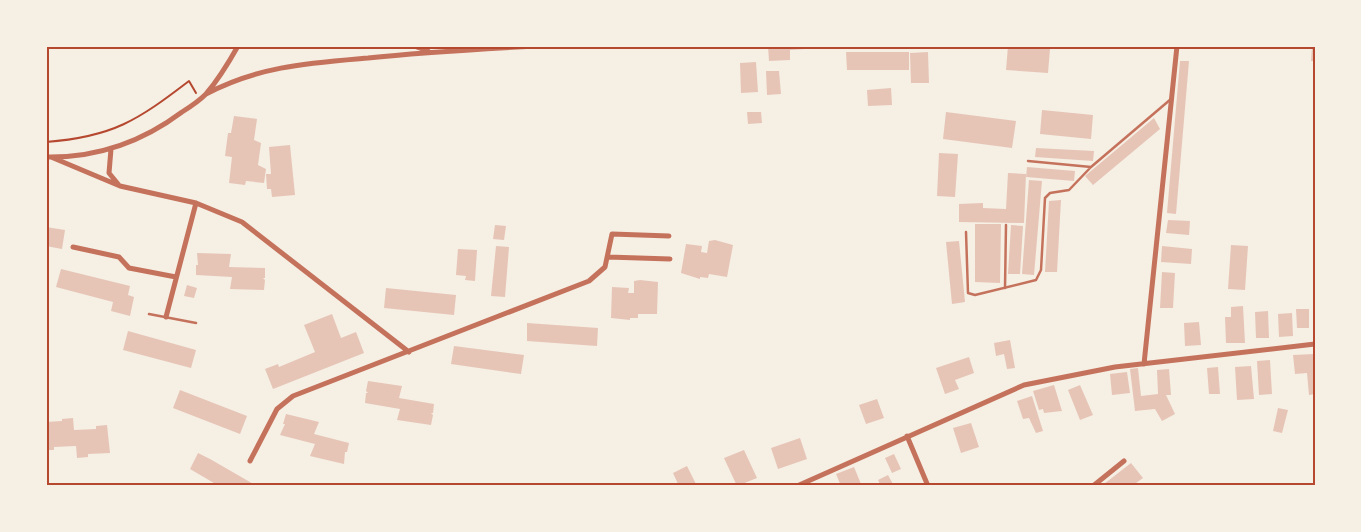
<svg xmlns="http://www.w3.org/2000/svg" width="1361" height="532" font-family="'PT Sans',sans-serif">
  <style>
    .building { fill: #e6c5b7 }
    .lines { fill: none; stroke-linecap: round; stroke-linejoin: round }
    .path { stroke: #b5482f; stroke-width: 2 }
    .service { stroke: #c5725c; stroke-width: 2.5 }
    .minor { stroke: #c5725c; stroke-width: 5 }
    .neatline { fill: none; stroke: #b5482f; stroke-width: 2 }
  </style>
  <rect width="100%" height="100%" fill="#f6efe4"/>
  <path class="building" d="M768,46H821V48L790,50V60L769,61Z
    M1008,46L1050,49L1048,73L1006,70Z
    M1312,46H1315V61H1311Z
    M846,52H909V70H847Z
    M928,52L929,83H911L910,53Z
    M1180,61H1189L1176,214L1167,213Z
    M756,62L758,92L741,93L740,63Z
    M766,71H779L781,94L767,95Z
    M891,88L892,105L868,106L867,90Z
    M1042,110L1093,115L1091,139L1040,134Z
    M747,112H761L762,123L748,124Z
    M946,112L1016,121L1012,148L943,139Z
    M234,116L257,119L254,140L261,143L258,165L266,169L264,183L246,181L245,185L229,183L232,157L225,156L228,133H231Z
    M1154,118L1160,129L1093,185L1085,176Z
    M290,145L295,195L272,197L271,189H267L266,174H271L269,147Z
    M1036,148L1094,151L1093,161L1035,157Z
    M939,153L958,154L955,197L937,196Z
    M1027,167L1075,171L1074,181L1026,177Z
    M1008,173L1026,174L1024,223L959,222V204L983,203V208L1006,209Z
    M1029,180L1042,181L1034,275L1022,274Z
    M1061,200L1057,272H1045L1049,201Z
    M1168,220L1190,221L1189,235L1166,233Z
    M975,224H1001L1000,283L975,282Z
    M495,225L506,226L504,240L493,239Z
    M1011,225L1023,226L1020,274H1008Z
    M46,227L65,230L62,249L46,246Z
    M715,240L733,245L727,277L709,274L708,278L700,277V279L681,273L686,244L702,246L701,252L707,253L709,241Z
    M959,241L965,302L952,304L946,242Z
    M1231,245L1248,246L1245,290L1228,289Z
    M496,246L509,247L505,297L491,296Z
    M1162,246L1192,249L1191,264L1161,262Z
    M458,249L477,250L475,281L465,280L466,276L456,275Z
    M197,253L231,254L229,267L265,268V278H263L265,280L264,290L230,289L232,277L196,275V265H198Z
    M61,269L130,286L128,295L134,297L130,316L111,311L113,302L56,287Z
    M1162,272L1175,273L1173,308H1160Z
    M640,280L658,282L657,314H638V318H630V320L611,318L612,287L629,288L628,293H634V281Z
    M187,285L197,288L194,298L184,296Z
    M386,288L456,295L454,315L384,308Z
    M1243,306L1245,343H1226L1225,317H1231V307Z
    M1296,309H1309V328H1297Z
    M1268,311L1269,338H1256L1255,312Z
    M1292,313L1293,336L1279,337L1278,314Z
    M332,314L341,338L356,332L364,353L273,389L265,369L278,364L279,367L315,352L304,325Z
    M1199,322L1201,345L1185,346L1184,323Z
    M527,323L598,328L597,346L527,341Z
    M128,331L196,350L191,368L123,350Z
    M1010,340L1015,368L1007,369L1004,354L996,356L994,343Z
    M454,346L524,355L521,374L451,364Z
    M1314,354L1315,394L1309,395L1307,373L1295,374L1293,355Z
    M969,357L974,373L955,380L959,389L945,394L936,368Z
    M1270,360L1272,394L1259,395L1257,361Z
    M1251,366L1254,399L1237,400L1235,367Z
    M1218,367L1220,394H1209L1207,368Z
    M1138,368L1141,396L1158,394L1157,370L1169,369L1171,395H1166L1175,414L1162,421L1155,409L1135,411L1130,369Z
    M1127,372L1130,393L1112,395L1110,374Z
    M368,381L402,386L399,398L434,404L433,413H431L433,415L431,425L397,420L400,409L365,403L366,393H368L366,391Z
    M1054,385L1062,411L1044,413L1043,409L1039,410L1033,391Z
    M1080,385L1093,415L1080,420L1068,390Z
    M180,390L247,416L240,434L173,408Z
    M1032,396L1043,431L1036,433L1029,418L1023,419L1017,401Z
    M877,399L884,418L866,424L859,405Z
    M1278,408L1288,410L1282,433L1273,431Z
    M286,414L319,422L314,434L349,443L347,452H345L344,464L310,456L315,444L280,435L285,424H283Z
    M73,418L74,430L96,429V426L107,425L110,453L88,454V457L77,458L76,446L54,447V450H46V422L62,421V419Z
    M971,423L979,447L961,453L953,428Z
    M800,438L807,459L778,469L771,448Z
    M744,450L757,478L737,486L724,458Z
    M198,453L210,459L257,486H219L190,469Z
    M894,454L901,469L892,473L885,458Z
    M1131,463L1143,478L1132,486H1106L1104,484Z
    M687,466L696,484L679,486L673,473Z
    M854,467L861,484L841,486L836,474Z
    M888,475L894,486H881L878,480Z"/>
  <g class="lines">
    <path class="path" d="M46,142C113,137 138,120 189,81L196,93"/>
    <path class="service" d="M1028,161L1091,167L1171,99
      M966,232L968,293L975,295L1036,280L1041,270L1045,198L1050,193L1069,190L1091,167
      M1005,288L1006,225
      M149,314L196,323"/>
    <path class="minor" d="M414,46L428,51
      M206,94C259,66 309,63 368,58C424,52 480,49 536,46
      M111,149L109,173L118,184
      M46,157C96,158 142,142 182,112C190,107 199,101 206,94C218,80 229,62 238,46
      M51,157L120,186L196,203L242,222L409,352
      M73,247L119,257L129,268L176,277
      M608,257L670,259
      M166,317L196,203
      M1144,364L1177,46
      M907,436L928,486
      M250,461L277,409L293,396L589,281L605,267L612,234L669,236
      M797,486L1024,385L1115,367L1315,344
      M1093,486L1124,461"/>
  </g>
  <rect width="1361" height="532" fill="none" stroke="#f6efe4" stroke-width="95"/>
  <rect x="48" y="48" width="1266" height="436" class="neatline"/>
</svg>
